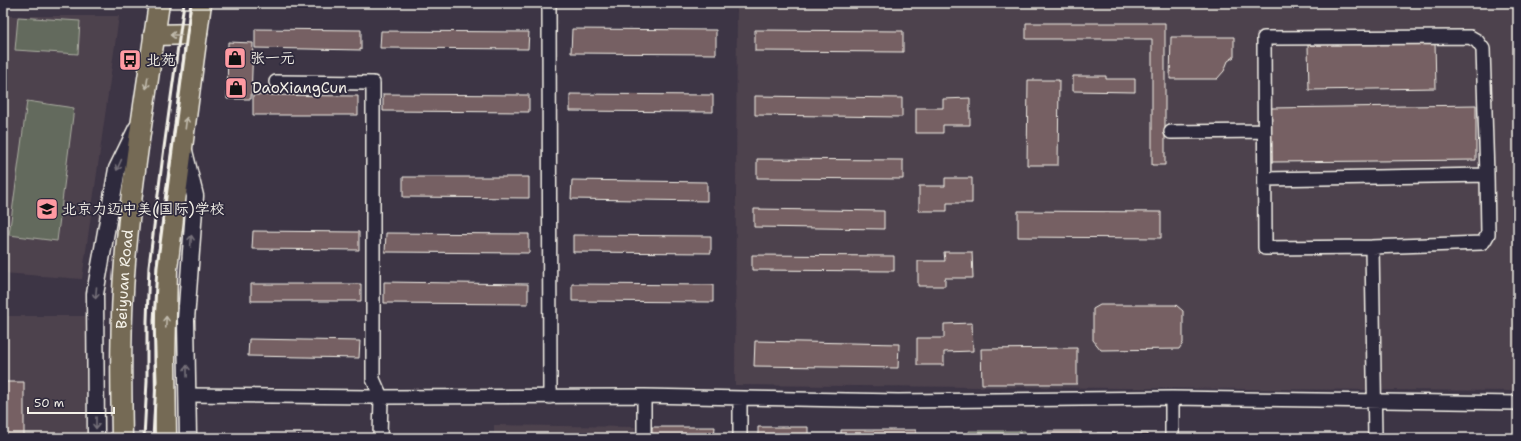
<svg xmlns="http://www.w3.org/2000/svg" width="1521" height="441" font-family="'Shantell Sans','LXGW WenKai TC',sans-serif">
  <style>
    .built { fill: #4e424e }
    .green { fill: #636a5d; stroke: #acaea2 }
    .building { fill: #766163; stroke: #f4f1e8 }
    .lines { fill: none; stroke-linecap: round; stroke-linejoin: round }
    .minor-casing { stroke: #f4f1e8; stroke-width: 16 }
    .tertiary-casing { stroke: #f4f1e8; stroke-width: 19 }
    .primary-casing { stroke: #f4f1e8; stroke-width: 23 }
    .minor { stroke: #2f2a3d; stroke-width: 13 }
    .tertiary { stroke: #2f2a3d; stroke-width: 16 }
    .primary { stroke: #756a55; stroke-width: 20 }
    .rail { stroke: #f4f1e8; stroke-width: 3 }
    .oneway { stroke: #c1bbad }
    .oneway2 { stroke: #747079 }
    .labels { text-anchor: middle; stroke-width: 3.5; stroke-linejoin: round; paint-order: stroke }
    .poi-label { font-size: 15px; fill: #f4f1e8; stroke: #2f2a3d; text-anchor: start }
    .street-label { font-size: 15px; fill: #f4f1e8; stroke: #2f2a3d }
  </style>
  <rect width="100%" height="100%" fill="#3d3545"/>
  <filter id="ink" filterUnits="userSpaceOnUse"><feTurbulence type="fractalNoise" baseFrequency=".025" numOctaves="2"/><feDisplacementMap in="SourceGraphic" scale="8" xChannelSelector="R" yChannelSelector="G"/><feConvolveMatrix kernelMatrix="1 2 1 2 8 2 1 2 1" color-interpolation-filters="sRGB"/></filter>
  <g filter="url(#ink)">
    <path class="built" d="M580,3H1518V391L735,385L737,5Z
      M3,16H119L82,279L3,273Z
      M3,316H86L87,438H3Z
      M494,425L635,427L634,438H494Z"/>
    <path class="green" d="M18,17L80,21L78,54L15,50Z
      M27,101L74,108L57,241L9,235Z
      M969,431H1025V438H969Z"/>
    <path class="building" d="M1026,23H1165V165H1152V39H1026Z
      M255,29L361,30V50L255,48Z
      M572,29L716,30V54L571,53Z
      M755,30L903,31V52L755,51Z
      M381,31L529,32L528,49L380,48Z
      M1171,37H1234V57L1228,61L1224,71L1217,79H1170Z
      M228,42L253,43L251,99H227Z
      M1435,42L1436,88L1309,90L1308,45Z
      M1073,76H1106V79H1135V92L1073,91Z
      M1028,80H1059L1058,165H1027Z
      M383,94L529,95V112L383,111Z
      M570,94L713,95V112L570,111Z
      M253,95L358,96V115H253Z
      M755,96L902,98V117L755,115Z
      M970,98V125H943V133H916V108H943V99Z
      M1476,105V160L1272,162L1271,108Z
      M757,159L903,160V179L757,178Z
      M403,177H529V198L403,197Z
      M945,178H972V203H947V211H919V186H945Z
      M572,180L707,182V201L571,199Z
      M754,209L884,211V229L754,227Z
      M1018,211L1161,212V238L1018,237Z
      M253,231L359,232V250L252,249Z
      M386,233L529,234V253L385,252Z
      M573,235L711,236V253L573,252Z
      M944,252H972L973,278H945V286H918V261H945Z
      M752,255L894,256V271L752,270Z
      M384,282L528,284V304L384,303Z
      M251,284H361V301H251Z
      M572,284L713,285V302L572,301Z
      M1100,305H1176L1183,311V343L1179,349L1101,350L1093,340V309Z
      M972,323L973,351L944,352V365H917V338H944V324Z
      M249,339L360,341L359,358L248,356Z
      M755,341L899,344L898,368L754,366Z
      M1077,348V384H982L981,349Z
      M3,382H24V438H3Z
      M652,427H715L714,438H652Z
      M758,427H808V438H758Z
      M841,430H916V436H955V438H841Z
      M1048,431H1081V438H1048Z
      M1097,433H1115V438H1097Z
      M1118,434H1148V438H1118Z
      M213,435L320,436L321,438H209Z
      M464,436H487V438H463Z"/>
    <g class="lines">
      <g class="minor-casing">
        <path id="minor" d="M549,3L550,397
          M276,82L373,83V379L381,397L380,438
          M1171,132L1264,131
          M1265,179L1487,175L1488,234L1484,241L1481,243L1372,247
          M187,395L373,397L644,396L898,401L1172,398L1518,403
          M644,438V396
          M740,438V398
          M1172,438V398
          M1375,438L1372,247L1265,248L1264,38L1470,37L1477,41L1483,49L1487,175"/>
      </g>
      <g class="tertiary-casing">
        <path id="tertiary" d="M184,151L195,196L186,320L188,438
          M96,438L95,294L117,169L137,128"/>
      </g>
      <g class="primary-casing">
        <g id="primary">
          <path d="M154,35L197,34"/>
          <path id="s1" d="M122,438C121,379 120,320 125,262C132,175 147,89 159,3"/>
          <path d="M166,438L165,361L167,269L175,201L201,3"/>
        </g>
      </g>
      <use href="#minor" class="minor"/>
      <use href="#tertiary" class="tertiary"/>
      <use href="#primary" class="primary"/>
      <path class="rail" d="M144,438L147,381V321L149,266L163,155L184,3
        M153,438L156,381L154,321L157,267L191,3"/>
    </g>
    <defs><path id="oneway-shaft" d="M-6 0H5M1.5-3L5.5 0L1.5 3" fill="none" stroke-width="1.6" stroke-linecap="round" stroke-linejoin="round"/></defs>
    <g class="oneway">
      <use href="#oneway-shaft" transform="translate(176 35) rotate(180)"/>
      <use href="#oneway-shaft" transform="translate(147 83) rotate(98)"/>
      <use href="#oneway-shaft" transform="translate(186 123) rotate(-83)"/>
      <use href="#oneway-shaft" transform="translate(166 322) rotate(-88)"/>
    </g>
    <g class="oneway2">
      <use href="#oneway-shaft" transform="translate(119 165) rotate(114)"/>
      <use href="#oneway-shaft" transform="translate(191 241) rotate(-86)"/>
      <use href="#oneway-shaft" transform="translate(96 293) rotate(95)"/>
      <use href="#oneway-shaft" transform="translate(187 371) rotate(-91)"/>
      <use href="#oneway-shaft" transform="translate(96 423) rotate(90)"/>
    </g>
  </g>
  <defs>
    <g id="shop-square" transform="scale(1.15)"><rect x="-9" y="-9" width="18" height="18" rx="4" fill="#ff9aa2" stroke="#2f2a3d"/><path d="M-5-2.5h2.3a2.7 3.5 0 0 1 5.4 0H5L5.5 6h-11ZM-1.5-2.5h3a1.5 2.3 0 0 0-3 0Z" fill="#111"/></g>
    <g id="bus-square" transform="scale(1.15)"><rect x="-9" y="-9" width="18" height="18" rx="4" fill="#ff9aa2" stroke="#2f2a3d"/><path d="M-5-6H5V4H4V6H2V4H-2V6H-4V4H-5ZM-3.5-4V0h7V-4ZM-3.5 1.2v1.5H-2V1.2ZM2 1.2v1.5H3.5V1.2Z" fill="#111"/></g>
    <g id="school-square" transform="scale(1.15)"><rect x="-9" y="-9" width="18" height="18" rx="4" fill="#ff9aa2" stroke="#2f2a3d"/><path d="M0-5L7-2L0 1L-7-2ZM-4 1L0 2.5L4 1V4Q0 6-4 4Z" fill="#111"/></g>
  </defs>
  <g fill-rule="evenodd">
    <use href="#shop-square" x="235" y="58"/>
    <use href="#bus-square" x="130" y="60"/>
    <use href="#shop-square" x="236" y="88"/>
    <use href="#school-square" x="47" y="209"/>
  </g>
  <g class="labels">
    <g class="poi-label">
      <text x="250" y="63">张一元</text>
      <text x="146" y="65">北苑</text>
      <text x="252" y="93">DaoXiangCun</text>
      <text x="62" y="214">北京力迈中美(国际)学校</text>
    </g>
    <g class="street-label">
      <text dy="5" stroke="none"><textPath href="#s1" startOffset="159">Beiyuan Road</textPath></text>
    </g>
  </g>
  <rect width="1521" height="441" fill="none" stroke="#2f2a3d" stroke-width="16"/>
  <rect x="8" y="8" width="1505" height="425" fill="none" stroke="#f4f1e8" stroke-width="1.5" filter="url(#ink)"/>
  <path d="M28 407v6h86v-6" fill="none" stroke="#f4f1e8" stroke-width="2"/>
  <text x="34" y="407" font-size="12" fill="#f4f1e8" stroke="#2f2a3d" stroke-width="3" paint-order="stroke">50 m</text>
</svg>
